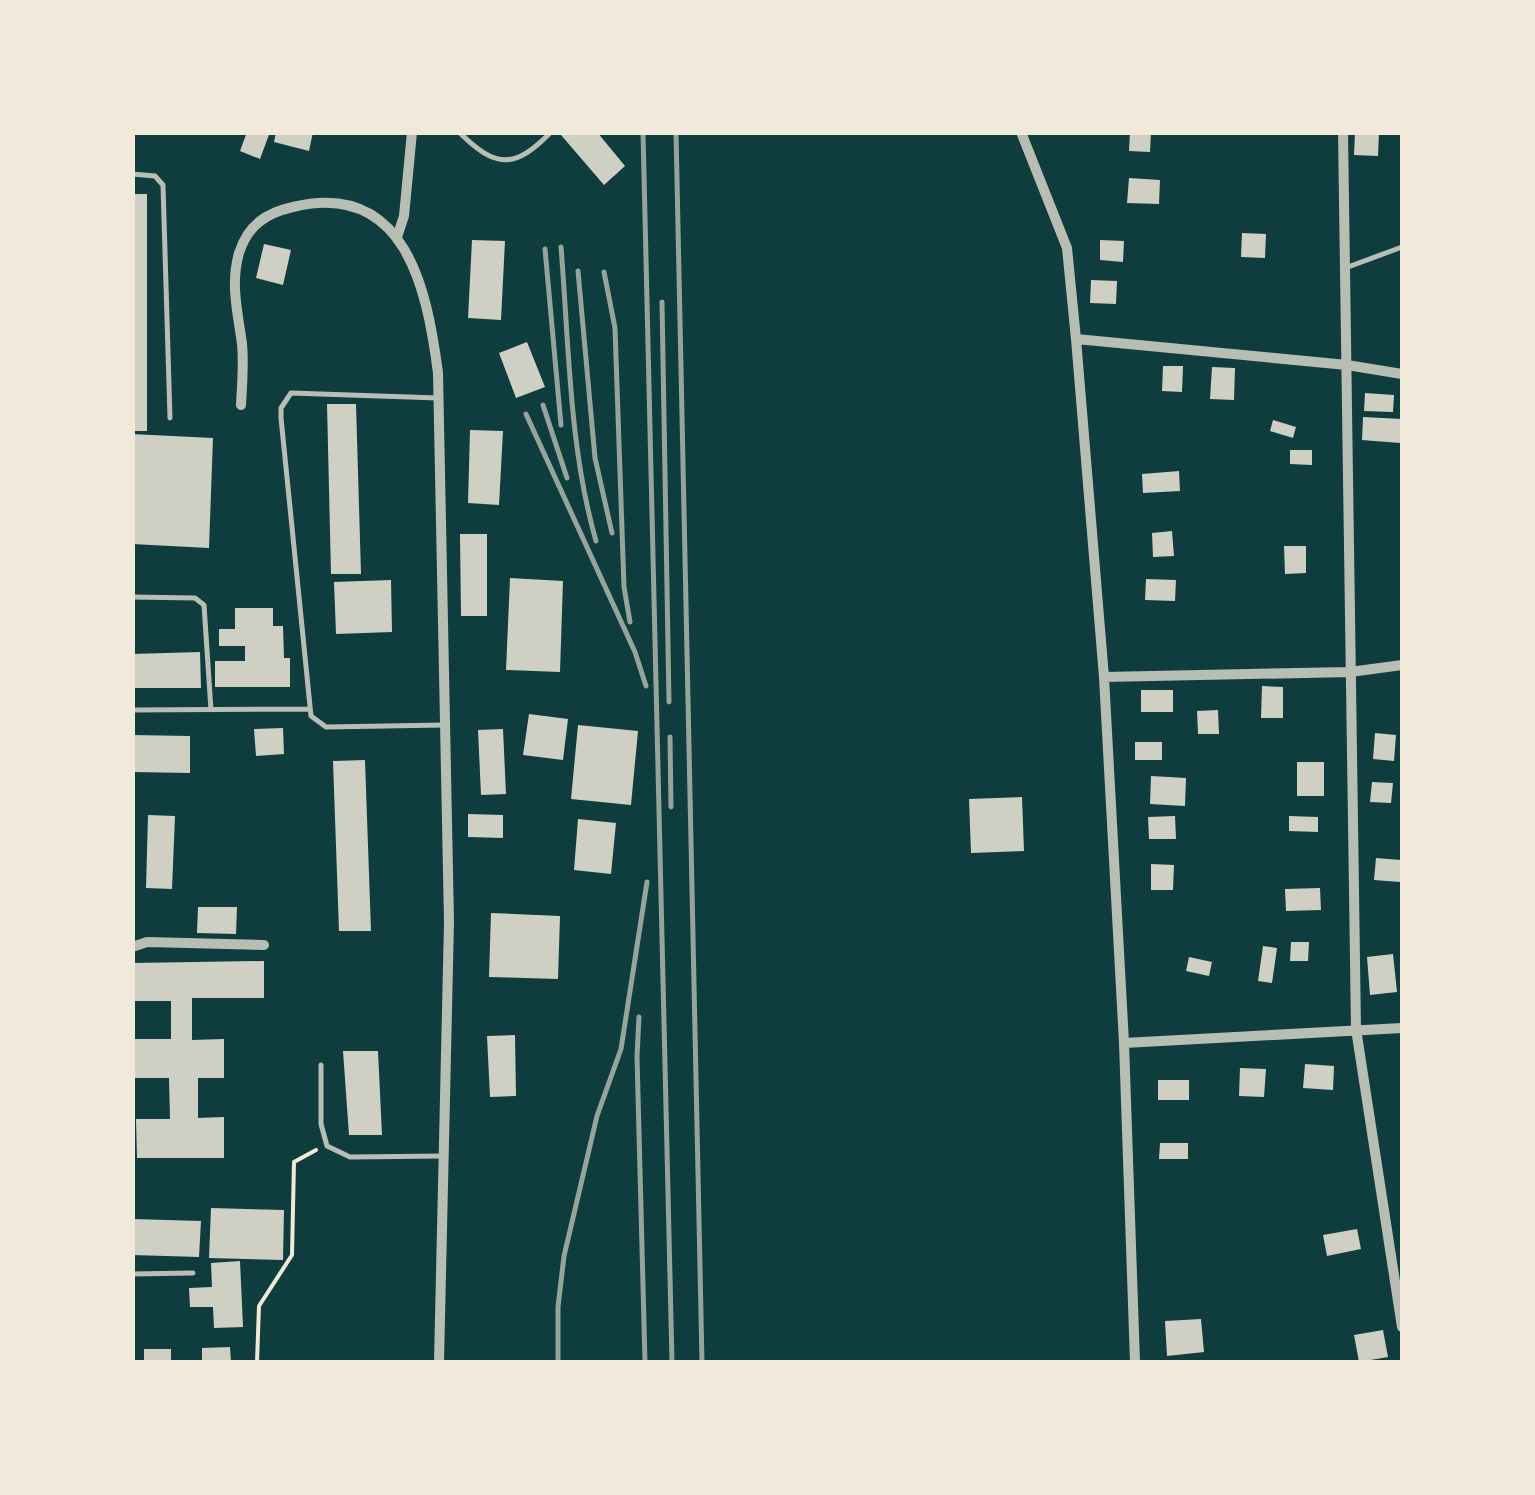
<svg xmlns="http://www.w3.org/2000/svg" width="1535" height="1495" font-family="'PT Sans',sans-serif">
  <style>
    .building { fill: #cfcfc3 }
    .lines { fill: none; stroke-linecap: round; stroke-linejoin: round }
    .path { stroke: #f1e9da; stroke-width: 4 }
    .service { stroke: #b8beb3; stroke-width: 5 }
    .minor { stroke: #b8beb3; stroke-width: 10 }
    .rail { stroke: #97a49c; stroke-width: 5 }
  </style>
  <rect width="100%" height="100%" fill="#0f3d3e"/>
  <path class="building" d="M247,132H270L260,159L240,151Z
    M276,132H313L309,151L274,142Z
    M563,132H597L625,166L604,185L561,135Z
    M1130,132H1151L1150,152L1129,151Z
    M1355,132H1379L1378,156L1354,155Z
    M1129,178L1160,180L1159,204L1127,203Z
    M132,194H147V431H132Z
    M1242,233L1266,234L1265,258L1241,257Z
    M472,240L505,241L501,320L468,318Z
    M1100,240L1124,241L1123,262L1100,260Z
    M264,244L291,250L283,285L256,278Z
    M1091,280L1117,281L1116,304L1090,303Z
    M527,342L545,387L516,398L499,353Z
    M1163,366H1183L1182,392L1162,391Z
    M1212,367L1235,368L1234,400L1210,399Z
    M1365,393L1394,395L1393,412L1364,411Z
    M327,404H356L361,574H331Z
    M1363,417L1402,419L1400,443L1362,440Z
    M1273,420L1296,427L1293,438L1270,431Z
    M470,430L503,431L499,505L468,503Z
    M132,434L213,438L209,548L132,544Z
    M1290,450H1312V465L1290,464Z
    M1179,471L1180,491L1143,493L1142,474Z
    M1172,531L1174,556L1153,557L1152,533Z
    M460,534H487V616H461Z
    M1284,546H1306V573L1285,574Z
    M510,578L563,581L560,672L506,670Z
    M1146,579L1176,580L1175,601L1145,600Z
    M391,580L392,632L336,634L334,582Z
    M235,608H273V626H283L284,658H290V687H215V661H245V646H219V629H235Z
    M200,652L201,688H132V654Z
    M1262,686L1283,687V718H1261Z
    M1141,690H1173V712H1141Z
    M1218,710L1219,734H1198L1197,711Z
    M529,714L568,719L563,760L523,755Z
    M578,725L638,731L631,805L571,799Z
    M283,728L284,754L256,756L254,729Z
    M503,729L506,794L481,795L478,730Z
    M1375,733L1396,735L1394,761L1373,759Z
    M132,735L190,736V773L132,772Z
    M1135,742H1162V760H1135Z
    M365,760L371,931H339L333,761Z
    M1297,762H1324V796H1297Z
    M1151,776L1186,778L1185,806L1150,804Z
    M1372,782L1393,783L1391,803L1370,802Z
    M1022,797L1024,851L971,853L969,799Z
    M468,814L503,815V838L468,837Z
    M148,815L175,816L172,889L146,888Z
    M1175,816L1176,839H1149L1148,817Z
    M1289,816L1318,817V832L1289,831Z
    M578,819L616,823L611,874L574,870Z
    M1376,858L1401,860L1400,882L1374,880Z
    M1151,864L1174,865L1173,890H1151Z
    M1320,888L1321,910L1286,911L1285,889Z
    M198,907H237L236,934L197,933Z
    M491,913L560,916L558,979L489,977Z
    M1291,942H1309L1308,961H1290Z
    M1263,946L1277,948L1272,983L1258,981Z
    M1393,954L1397,992L1370,995L1367,957Z
    M1189,957L1212,962L1209,976L1186,971Z
    M264,961V998H192V1040L224,1039V1078H198V1118L224,1117V1158H137L136,1119H170L169,1078H132V1039H171V1001H132V963Z
    M515,1035L516,1096L490,1097L487,1036Z
    M343,1051H378L382,1135H349Z
    M1305,1064L1334,1066L1333,1090L1303,1088Z
    M1240,1068L1266,1069L1264,1097L1239,1096Z
    M1158,1080H1189V1100H1158Z
    M1160,1143H1188V1159H1159Z
    M211,1208L284,1210L283,1260L209,1258Z
    M132,1219L201,1221L199,1257L132,1255Z
    M1357,1229L1361,1249L1327,1256L1323,1235Z
    M240,1261L243,1327L214,1328L213,1307H190L189,1288L212,1287L211,1263Z
    M1201,1319L1204,1352L1167,1356L1165,1321Z
    M1383,1330L1388,1357L1359,1362L1354,1335Z
    M230,1347L231,1362H202V1348Z
    M144,1349H171V1362H144Z"/>
  <g class="lines">
    <path class="path" d="M257,1362L259,1306L292,1255L294,1162L316,1150"/>
    <path class="service" d="M459,132C496,169 515,169 551,132
      M132,174L155,176L163,185L170,418
      M1348,267L1402,247
      M438,398L291,393L281,408V418L311,716L326,727L444,725
      M132,597L195,598L204,605L211,710
      M132,710L309,709
      M321,1065V1124L327,1146L350,1157L443,1156
      M132,1274L193,1273"/>
    <path class="minor" d="M1021,132L1067,248L1076,339L1104,677L1124,1043L1135,1362
      M1343,132L1356,1029L1402,1327
      M397,237L404,216L412,132
      M1076,339L1347,365L1402,374
      M241,405C242,385 244,364 242,344C238,313 230,285 239,253C248,225 266,213 293,207C405,180 427,288 438,373L449,922L439,1362
      M1104,677L1350,672L1402,665
      M132,947L147,942L264,945
      M1124,1043L1402,1028"/>
    <path class="rail" d="M643,132L672,1362
      M676,132L702,1362
      M561,247C569,345 569,447 596,541
      M545,249L561,425
      M578,271L595,458L612,533
      M604,272L615,328L624,587L630,622
      M662,302L669,702
      M543,405L567,478
      M526,414L635,652L646,686
      M670,737L671,807
      M639,1017L637,1056L645,1362
      M558,1362V1307L564,1256L597,1116L621,1049L647,882"/>
  </g>
  <rect width="1535" height="1495" fill="none" stroke="#f1e9da" stroke-width="270"/>
</svg>
